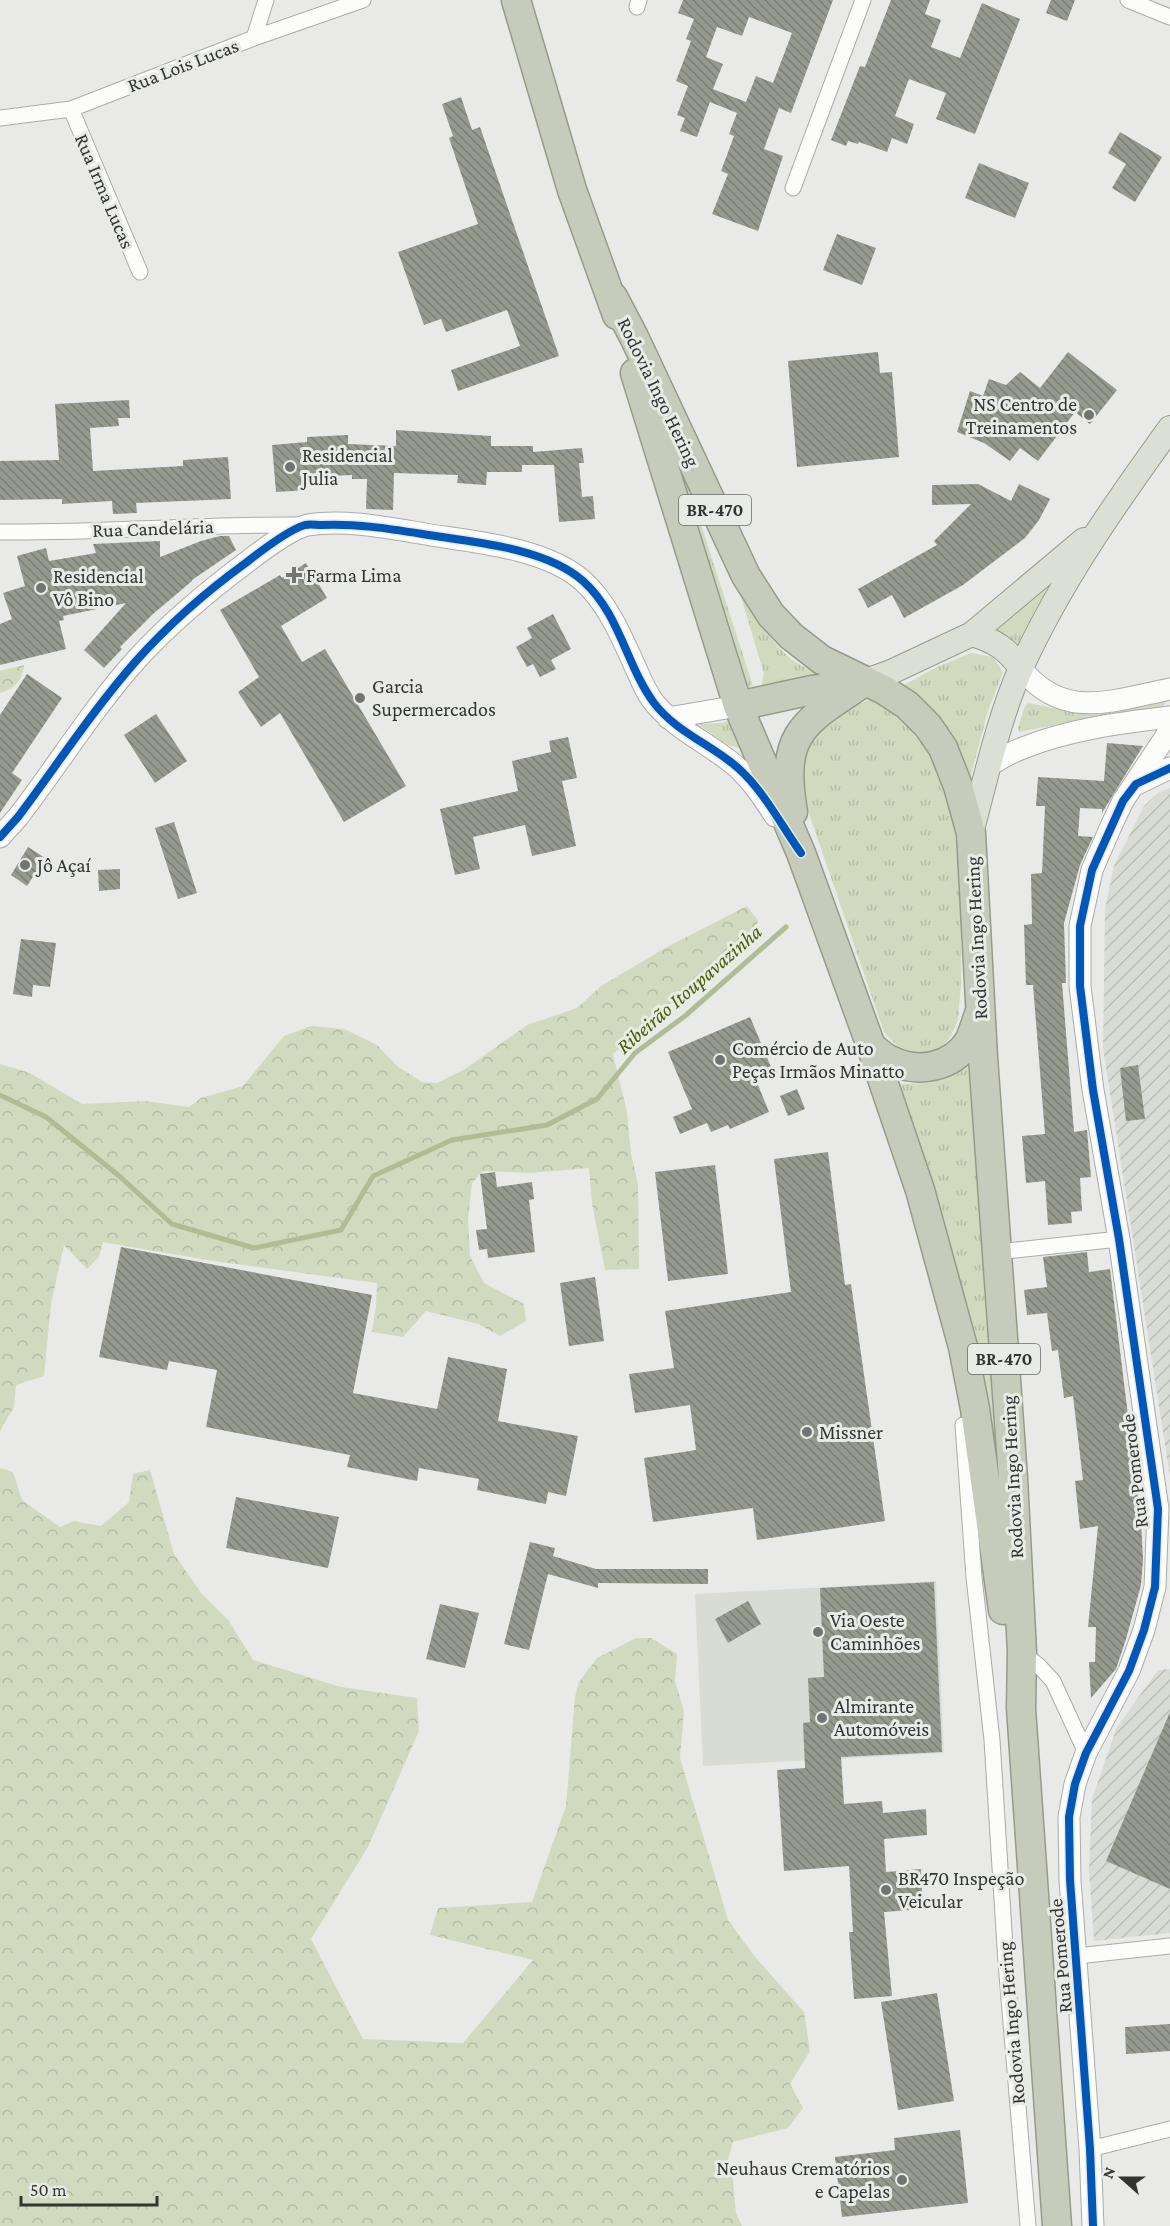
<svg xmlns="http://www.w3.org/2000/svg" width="1170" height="2226" font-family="'Crimson Pro',serif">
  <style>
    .built { fill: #d9dcd5 }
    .industrial { fill: url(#industrial-furrows) }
    .grass { fill: url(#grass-tufts) }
    .forest { fill: url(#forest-crowns) }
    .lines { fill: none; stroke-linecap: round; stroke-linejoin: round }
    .stream { stroke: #afbc95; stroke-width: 5 }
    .building { fill: url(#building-back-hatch); fill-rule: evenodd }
    .street-casing { stroke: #abaca9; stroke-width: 17 }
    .secondary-casing { stroke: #abaca9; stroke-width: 23 }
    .primary-casing { stroke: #969b89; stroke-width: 26 }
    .highway-casing { stroke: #969b89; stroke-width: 31 }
    .street { stroke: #fcfcfb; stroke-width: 15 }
    .secondary { stroke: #fcfcfb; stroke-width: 21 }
    .primary { stroke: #dcdfd4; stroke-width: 24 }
    .highway { stroke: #c7cbbb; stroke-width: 28 }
    .cycleway-casing { stroke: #e9ebe6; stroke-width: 11 }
    .cycleway { stroke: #0057b8; stroke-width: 8 }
    .poi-dot { fill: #737472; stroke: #e9ebe6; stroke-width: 2 }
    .labels { text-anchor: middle; stroke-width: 6; stroke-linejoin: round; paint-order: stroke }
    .shield { fill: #e9ebe6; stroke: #6a6c69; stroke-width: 1.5 }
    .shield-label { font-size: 18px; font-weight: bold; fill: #343533 }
    .street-label { font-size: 20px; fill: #343533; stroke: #e9ebe6 }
    .poi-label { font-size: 20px; fill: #343533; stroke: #e9ebe6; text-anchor: start }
    .water-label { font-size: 21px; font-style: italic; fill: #4a5e05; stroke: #e9ebe6 }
  </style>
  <defs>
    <pattern id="industrial-furrows" width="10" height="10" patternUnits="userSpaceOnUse" patternTransform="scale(1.5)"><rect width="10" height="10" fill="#d9dcd5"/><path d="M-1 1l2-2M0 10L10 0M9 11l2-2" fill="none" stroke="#bbbdb7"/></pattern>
    <pattern id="grass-tufts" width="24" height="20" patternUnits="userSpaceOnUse" patternTransform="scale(1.5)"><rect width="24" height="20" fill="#d1dabf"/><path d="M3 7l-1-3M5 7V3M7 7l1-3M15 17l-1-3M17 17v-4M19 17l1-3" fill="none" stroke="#b4bca5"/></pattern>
    <pattern id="forest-crowns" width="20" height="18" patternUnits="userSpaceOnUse" patternTransform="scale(1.5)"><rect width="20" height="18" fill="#d1dabf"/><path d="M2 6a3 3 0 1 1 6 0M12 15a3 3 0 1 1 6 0" fill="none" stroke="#b4bca5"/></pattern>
    <pattern id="building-back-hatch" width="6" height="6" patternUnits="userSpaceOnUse" patternTransform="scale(1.5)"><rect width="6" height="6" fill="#969a8e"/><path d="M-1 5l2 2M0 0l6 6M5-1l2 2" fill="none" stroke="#7b7e75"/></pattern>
  </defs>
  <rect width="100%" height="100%" fill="#e9eae7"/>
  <path class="built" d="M936,1581L944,1753L703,1766L695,1594Z"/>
  <path class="industrial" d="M1170,788V1477L1103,1048L1105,909L1114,866L1144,806L1159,792Z
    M1170,1669V1933L1094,1941L1089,1871L1092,1799L1117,1727L1158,1670Z"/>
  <path class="grass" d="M665,438L688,484L753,686L745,688Z
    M1068,565L1035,611L1018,647L990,632Z
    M738,587C754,614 770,645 797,663C803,667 812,670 819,673L760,693L764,674Z
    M971,653L993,657L1003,672L988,711L970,778L955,744L902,686L935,668Z
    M1170,696L1160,711L1121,712L1019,732L1018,727L1025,706L1028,703L1077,713H1095Z
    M871,700L889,706L906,721L942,766L962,839L961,984L958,1020L951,1036L940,1051L927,1054L909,1053L899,1048L884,1032L804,799L801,764L817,730L854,705Z
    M730,720L740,748L727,745L698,724L721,723Z
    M971,1064L1008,1531L948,1259L899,1084L929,1083Z"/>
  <path class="forest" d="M24,665C22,681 15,689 0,693V671Z
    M747,906L758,921L749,946L701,973L660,1014L613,1054L627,1112L631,1154L638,1184L639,1269L605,1270L592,1203L589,1168L531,1173L483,1171L472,1183L468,1220L470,1256L484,1283L524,1304L526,1321L500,1336L478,1324L426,1311L403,1337L372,1332L376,1306L377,1283L213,1261L103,1242L99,1257L87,1269L64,1245L51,1304L44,1376L16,1385L14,1407L0,1431V1064L30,1073L82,1104L145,1101L189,1107L201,1098L243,1086L284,1036L311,1026L344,1029L377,1045L397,1066L422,1082L437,1083L465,1069L527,1025L577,1008L601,986L667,947Z
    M0,1468L13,1472L22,1500L60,1527L74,1521L101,1526L129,1502L133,1474L150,1470L174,1554L202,1594L229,1621L253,1660L341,1687L417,1698L419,1731L368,1847L311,1939L363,2039L463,2043L533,1960L430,1935L438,1908L532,1902L566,1806L575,1697L579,1682L597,1658L636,1638H651L677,1654L675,1681L684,1711L680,1758L728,1920L755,1957L804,2012L810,2051L790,2084L803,2108L788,2128L733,2142L728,2160L733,2181L736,2213L742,2226H0Z"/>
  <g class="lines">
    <path class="stream" d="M0,1095L46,1117L118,1175L172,1224L254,1248L341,1230L373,1176L452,1140L547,1125L597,1099L635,1053L685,1016L786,927"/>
  </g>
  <path class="building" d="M683,0H833L791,113L779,108L764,149L783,156L758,231L712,214L728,174L721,171L734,136L729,134L737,113L710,102L697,137L680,131L685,118L677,115L688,86L676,81L691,41L686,39L694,19L678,13ZM749,17L792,33L773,83L756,76L746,102L713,89L723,64L706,57L717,27L742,36Z
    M891,0H930L925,14L941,20L931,47L960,58L982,3L1020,19L975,134L936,119L946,93L909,79L895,116L914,124L907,144L892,138L887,152L859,142L858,144L848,141L846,146L831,140L860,66L865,67Z
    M1051,0H1075L1067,21L1046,13Z
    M461,97L472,130L480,127L559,356L458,391L451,370L520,346L507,310L446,332L441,319L424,325L398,252L478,224L449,138L453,136L442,104Z
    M1120,132L1162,157L1135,202L1112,188L1126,164L1108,153Z
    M979,163L1029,183L1015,218L965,198Z
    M837,234L876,248L862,285L823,270Z
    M878,352L880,373L892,372L899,457L797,467L788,361Z
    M1068,352L1117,390L1090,424L1075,412L1038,461L1020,448L1010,461L984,443L957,432L970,391L983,396L989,379L1006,385L1020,372L1040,388Z
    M129,400L130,418H118L119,426L90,428L93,471L183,466V460L228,457L231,499L136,503L137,513L113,514L112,501L62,504V499L0,500V461L59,460L55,404Z
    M396,430L491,436V446H533V452L582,448L584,463H579L582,497L593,496L595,519L559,522L554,465H522V472H487L486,485L457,483L458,475L394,473L393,510L366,509L367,479H352V475L307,477L308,490L276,492L272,445L307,442V437L348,435V444L396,446Z
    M978,484L1011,501L1019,484L1050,499L1039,520L1025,538L963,585L904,618L892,595L868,608L858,589L937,545L934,541L971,504L932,505V485Z
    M220,536H229L236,550L192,580V581L153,614L120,647L122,649L104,668L84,650L126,603L63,616L64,620L59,621L66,649L0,665V624L12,619L3,593L25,586L17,556L46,548L49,561L96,553L93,544L160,541V557L201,541Z
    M306,563L327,598L281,626L302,662L325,649L406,786L344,822L280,713L261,727L238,692L259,677L220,610L280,575L282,578Z
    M553,614L571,649L551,660L556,669L540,677L533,664L527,667L516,647L532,638L527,628Z
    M27,674L62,698L12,773L22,780L0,813V715Z
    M156,714L187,761L155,783L124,735Z
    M568,737L577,778L562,781L576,846L532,856L525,825L473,837L480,869L455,875L440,809L518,791L512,761L551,752L549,741Z
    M1107,743L1143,746L1102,813V809L1080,808L1078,836L1093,837L1080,865L1064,923L1066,983H1062L1074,1132L1087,1130L1091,1177L1080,1178L1082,1211L1071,1212L1072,1223L1048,1225L1045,1181L1026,1183L1022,1136L1045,1134L1033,985H1026L1024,925L1032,924L1031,874L1042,873L1045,806H1036L1038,777L1104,781Z
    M174,822L197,893L178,899L155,828Z
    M28,847L45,858L27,886L11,875Z
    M120,869V889L99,891L98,870Z
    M21,939L56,943L50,987L33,985L32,997L13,994Z
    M750,1017L771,1067L754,1075L769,1112L730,1129L728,1125L711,1132L707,1123L680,1134L673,1117L692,1109L668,1052Z
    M1138,1065L1145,1119L1126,1121L1120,1068Z
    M797,1089L805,1109L788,1116L780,1096Z
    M828,1152L845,1285L851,1284L885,1521L757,1540L753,1508L653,1522L644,1458L696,1450L690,1405L635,1413L629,1374L674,1368L665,1311L791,1292L774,1159Z
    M715,1165L728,1274L668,1281L655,1172Z
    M495,1172L497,1187L532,1182L534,1199L529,1200L535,1252L488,1258L487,1249L479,1250L476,1230L487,1229L480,1174Z
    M121,1247L372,1295L353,1393L437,1409L448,1357L507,1369L498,1421L578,1436L566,1496L548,1492L546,1504L477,1490L479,1479L419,1468L417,1481L347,1467L350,1455L206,1427L217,1370L169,1361L167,1370L99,1357Z
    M1087,1252L1089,1272L1110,1269L1141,1521L1143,1559L1141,1585L1126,1639L1116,1669L1091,1698L1089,1662H1095L1096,1627H1088L1098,1526L1080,1529L1075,1481L1083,1480L1073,1396L1064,1398L1058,1350L1052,1351L1047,1313L1027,1315L1024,1290L1047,1287L1043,1257Z
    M595,1277L604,1341L569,1346L560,1283Z
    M236,1497L339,1517L328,1568L226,1548Z
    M530,1542L555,1548L553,1556L596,1569H708V1584L598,1583V1588L548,1574L529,1650L504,1644Z
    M934,1582L942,1752L841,1757L844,1804L882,1801L883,1813L926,1809L927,1835L884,1839L886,1872L921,1869L923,1909L884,1912L892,1996L854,1999L849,1932H853L849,1866L784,1871L777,1770L805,1768L803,1723L810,1722L808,1678L824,1677L820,1588Z
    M748,1601L761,1624L728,1643L715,1619Z
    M440,1604L479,1613L465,1668L426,1659Z
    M1170,1712V1889L1106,1861Z
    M937,1993L954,2101L898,2110L881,2002Z
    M1170,2024V2051L1126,2054L1125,2027Z
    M960,2130L968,2203L842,2217L835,2157L895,2150L894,2138Z"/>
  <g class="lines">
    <g class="street-casing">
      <path id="street" d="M1128,0L1170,17
        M637,7L639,0
        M254,38L266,0
        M71,109L140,272
        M0,118L71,109L254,38L363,0
        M793,188L863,0
        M0,532C101,533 202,524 303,525
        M997,1252L1119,1239
        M963,1425L974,1577L992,1740L1006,1963L1028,2226
        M1022,1652L1039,1666L1053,1681L1086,1753
        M1077,1956L1170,1946
        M1090,2149L1170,2129"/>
    </g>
    <g class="secondary-casing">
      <path id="secondary" d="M1021,668C1063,722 1114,700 1170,689
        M668,718L738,706
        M990,765C1000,759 1011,752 1023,748C1070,729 1120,723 1170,717
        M1137,784L1170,768
        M0,837L18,817C58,765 93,708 137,659C170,623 208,591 247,562C261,551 292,528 308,525C350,518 402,531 444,537C486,543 550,551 583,581C607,603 620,633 633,662C640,677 646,694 657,706C680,732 712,745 738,768C753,782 764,799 775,816
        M1093,2226L1090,2149L1070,1880L1069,1817L1075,1784L1086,1753L1129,1671L1144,1630L1155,1587L1158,1509L1119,1239L1093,1090L1080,986V926L1092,870L1112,824L1123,801L1170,730"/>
    </g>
    <g class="primary-casing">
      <path id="primary" d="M972,634C995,641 1006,648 1021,668
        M866,681L891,672L972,634L1084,540
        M971,833C986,778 998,720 1021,668C1060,582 1115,504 1170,428"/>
    </g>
    <g class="highway-casing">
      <path id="highway" d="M516,0L572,190L617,315
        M613,297L634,337L746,576L771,615L791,636L822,660L884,690L907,705L928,726L943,748L958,786L971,833L983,1057L1013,1478L1022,1652L1021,1708L1057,2226
        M635,373L738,706L801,853L871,1046L920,1190L963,1347L975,1409L1003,1610
        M738,706L812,690L857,683
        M793,812C779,731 805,722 866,681
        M871,1046C877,1051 883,1057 890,1060C917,1074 952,1068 969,1041C973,1033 976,1022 979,1014"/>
    </g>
    <use href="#street" class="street"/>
    <use href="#secondary" class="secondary"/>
    <use href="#primary" class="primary"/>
    <use href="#highway" class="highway"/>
    <g class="cycleway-casing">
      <path id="cycleway" d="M0,837L18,817C57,765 93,710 136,661C169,624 207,591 247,562C261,551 288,530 305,525C310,524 316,525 321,525C362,523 402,531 442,537C485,543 550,551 583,581C620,614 626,665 654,703C676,732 712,745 738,768C764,791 781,825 801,853
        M1093,2226L1090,2149L1070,1880L1069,1817L1075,1784L1086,1753L1129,1671L1144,1630L1155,1587L1158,1509L1119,1239L1093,1090L1080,986V926L1092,870L1123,801L1136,784L1170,768"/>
    </g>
    <use href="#cycleway" class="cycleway"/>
  </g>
  <g class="poi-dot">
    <circle cx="1089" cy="415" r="6"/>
    <circle cx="290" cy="467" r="6"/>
    <path d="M291 566h6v6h6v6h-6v6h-6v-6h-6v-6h6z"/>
    <circle cx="41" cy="588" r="6"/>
    <circle cx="360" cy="698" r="6"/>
    <circle cx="25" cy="865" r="6"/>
    <circle cx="720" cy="1060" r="6"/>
    <circle cx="807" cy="1432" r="6"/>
    <circle cx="818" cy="1632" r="6"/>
    <circle cx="822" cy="1718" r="6"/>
    <circle cx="886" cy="1890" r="6"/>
    <circle cx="902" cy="2180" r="6"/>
  </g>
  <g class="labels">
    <g class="shield">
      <rect x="679" y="495" width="72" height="30" rx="4.5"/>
      <rect x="968" y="1344" width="72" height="30" rx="4.5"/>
    </g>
    <g class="shield-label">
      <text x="715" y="516">BR-470</text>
      <text x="1004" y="1365">BR-470</text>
    </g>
    <g class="street-label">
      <text transform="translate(183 65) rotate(-21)" y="7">Rua Lois Lucas</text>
      <text transform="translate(105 191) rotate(67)" y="7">Rua Irma Lucas</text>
      <text transform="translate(659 392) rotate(64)" y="7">Rodovia Ingo Hering</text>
      <text transform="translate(153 528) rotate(-2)" y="7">Rua Candelária</text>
      <text transform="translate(976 938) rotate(-93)" y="7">Rodovia Ingo Hering</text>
      <text transform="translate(1134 1471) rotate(-97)" y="7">Rua Pomerode</text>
      <text transform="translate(1012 1477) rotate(-93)" y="7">Rodovia Ingo Hering</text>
      <text transform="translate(1060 1956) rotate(-95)" y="7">Rua Pomerode</text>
      <text transform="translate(1011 2023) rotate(-95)" y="7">Rodovia Ingo Hering</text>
    </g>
    <g class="poi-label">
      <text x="1077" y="411" text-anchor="end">NS Centro de<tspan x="1077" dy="23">Treinamentos</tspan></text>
      <text x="302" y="462">Residencial<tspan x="302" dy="23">Julia</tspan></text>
      <text x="306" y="582">Farma Lima</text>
      <text x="53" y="583">Residencial<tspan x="53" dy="23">Vô Bino</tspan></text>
      <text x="372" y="693">Garcia<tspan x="372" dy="23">Supermercados</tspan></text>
      <text x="37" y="872">Jô Açaí</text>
      <text x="732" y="1055">Comércio de Auto<tspan x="732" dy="23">Peças Irmãos Minatto</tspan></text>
      <text x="819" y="1439">Missner</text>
      <text x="830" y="1627">Via Oeste<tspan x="830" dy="23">Caminhões</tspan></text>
      <text x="834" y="1713">Almirante<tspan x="834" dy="23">Automóveis</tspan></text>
      <text x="898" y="1885">BR470 Inspeção<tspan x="898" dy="23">Veicular</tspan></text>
      <text x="890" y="2175" text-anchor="end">Neuhaus Crematórios<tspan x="890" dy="23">e Capelas</tspan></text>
    </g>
    <g class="water-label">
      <text transform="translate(689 989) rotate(-41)" y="7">Ribeirão Itoupavazinha</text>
    </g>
  </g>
  <g transform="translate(1122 2178) rotate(291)" stroke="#e9ebe6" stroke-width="4.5" paint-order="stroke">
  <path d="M0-4.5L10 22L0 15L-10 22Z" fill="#343533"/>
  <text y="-9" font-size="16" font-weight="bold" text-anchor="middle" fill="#343533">N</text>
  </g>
  <path d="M21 2196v9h136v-9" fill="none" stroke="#343533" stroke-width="3"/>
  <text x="30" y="2196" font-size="18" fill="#343533" stroke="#e9ebe6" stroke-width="4.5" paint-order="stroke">50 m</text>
</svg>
